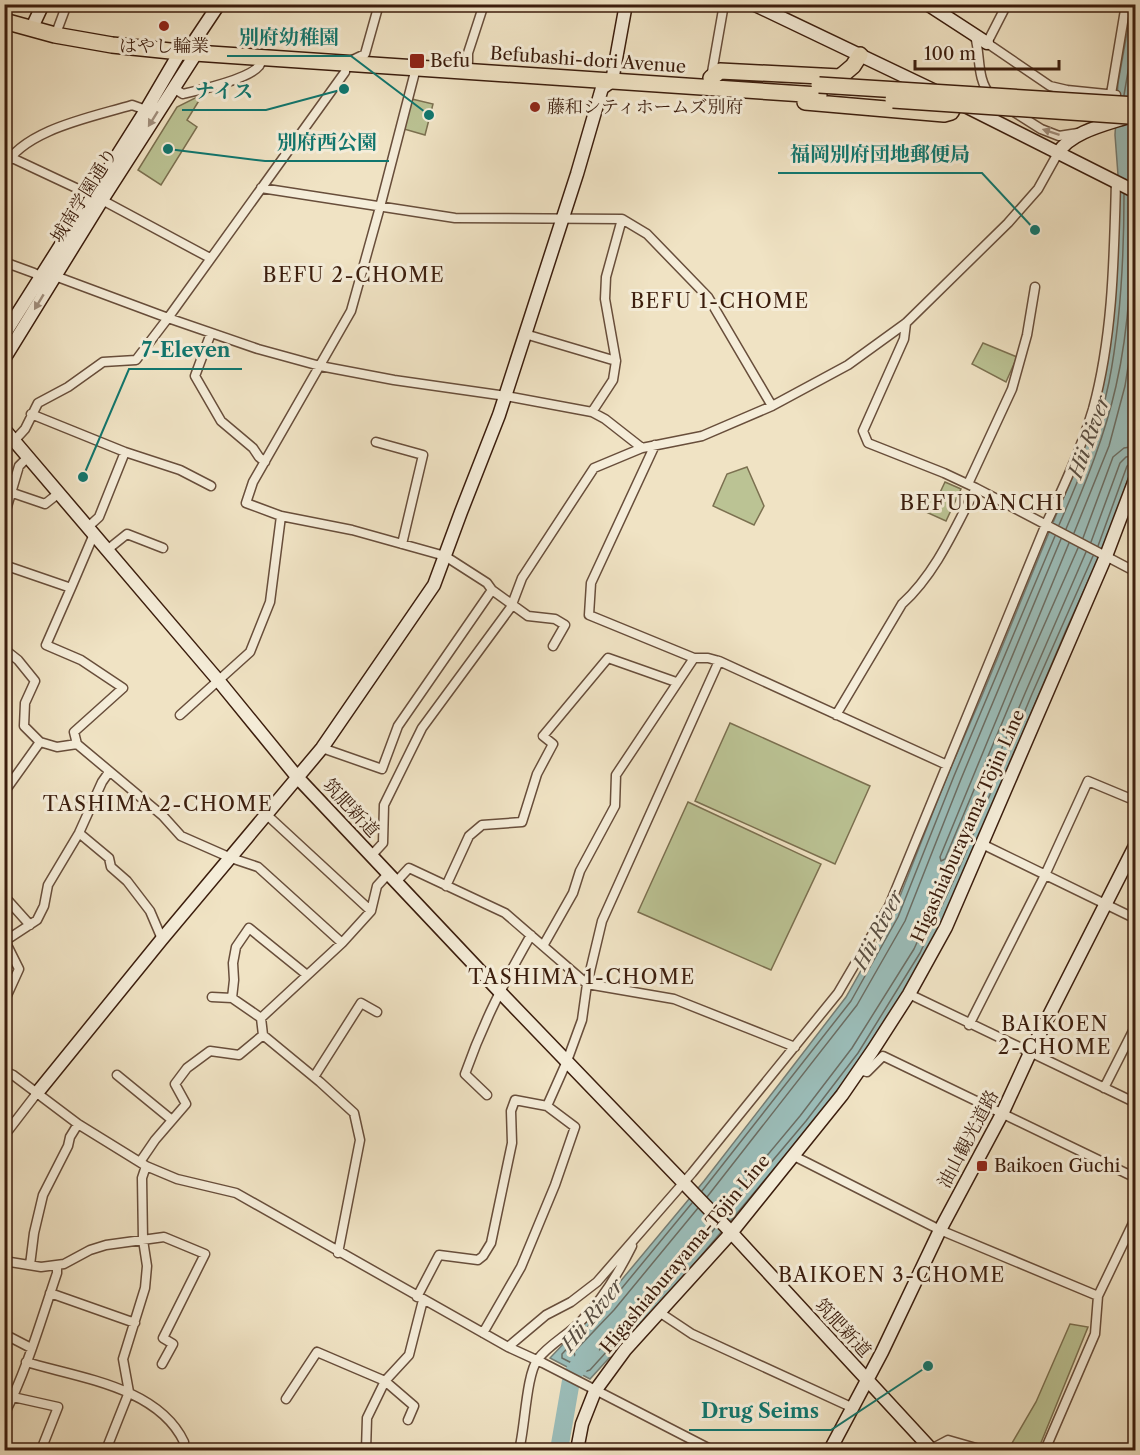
<svg xmlns="http://www.w3.org/2000/svg" width="1140" height="1455" font-family="'Libre Caslon Text','Noto Serif JP',serif">
  <style>
    .green { fill: #bbc394; stroke: #7b7050; stroke-width: 1.5 }
    .water { fill: #9bbdb9; stroke: #757d74; stroke-width: 1.5 }
    .lines { fill: none; stroke-linecap: round; stroke-linejoin: round }
    .shore { stroke: #6b6d63; stroke-width: 1.5 }
    .river { stroke: #9bbdb9; stroke-width: 18 }
    .street-casing { stroke: #684e3b; stroke-width: 11 }
    .secondary-casing { stroke: #3b1d0d; stroke-width: 15 }
    .highway-casing { stroke: #3b1d0d; stroke-width: 18 }
    .street { stroke: #f5edd9; stroke-width: 8 }
    .secondary { stroke: #f5edd9; stroke-width: 12 }
    .highway { stroke: #f0e3c4; stroke-width: 15 }
    .highway-bridge-casing { stroke: #3b1d0d; stroke-width: 18; stroke-linecap: butt }
    .highway-bridge { stroke: #f0e3c4; stroke-width: 15 }
    .oneway { fill: #a18f7d }
    .poi-dot { fill: #8f2418; stroke: #f5edd9; stroke-width: 2 }
    .labels { text-anchor: middle; stroke-width: 6; stroke-linejoin: round; paint-order: stroke }
    .poi-label { font-size: 18px; fill: #3b1d0d; stroke: #f5edd9; text-anchor: start }
    .street-label { font-size: 18px; fill: #3b1d0d; stroke: #f5edd9 }
    .neighbourhood-label { font-size: 20px; letter-spacing: 1.5px; fill: #3b1d0d; stroke: #f5edd9 }
    .water-label { font-size: 20px; font-style: italic; fill: #584d41; stroke: #f5edd9 }
    .quarter-label { font-size: 21px; letter-spacing: 1.5px; fill: #3b1d0d; stroke: #f5edd9 }
    .leader { fill: none; stroke: #0f766e; stroke-width: 2 }
    .callout-dot { fill: #0f766e; stroke: #f5edd9; stroke-width: 2 }
    .callout-label { font-size: 20px; text-anchor: middle; font-weight: bold; fill: #0f766e; stroke: #f5edd9; stroke-width: 6; stroke-linejoin: round; paint-order: stroke }
  </style>
  <rect width="100%" height="100%" fill="#f0e3c4"/>
  <filter id="stains"><feTurbulence type="fractalNoise" baseFrequency=".00333" numOctaves="4"/><feColorMatrix values="0 0 0 0 .2 0 0 0 0 .09 0 0 0 0 .02 0 0 0 .5 -.17"/></filter>
  <radialGradient id="worn" r=".72"><stop offset=".6" stop-color="#630" stop-opacity="0"/><stop offset="1" stop-color="#630" stop-opacity=".3"/></radialGradient>
  <path class="green" d="M203,94L187,120L197,127L161,185L138,170L177,107Z
    M412,99L433,104L425,135L404,129Z
    M983,343L1017,357L1006,382L972,364Z
    M747,467L764,506L754,525L713,506L727,474Z
    M945,482L961,489L946,521L915,507L921,494L936,501Z
    M730,723L870,786L835,864L695,801Z
    M688,802L821,864L771,970L638,912Z
    M1070,1324L1088,1327L1038,1450H1008L1036,1402Z"/>
  <path class="water" d="M1132,5H1135V459L1108,537L1066,630L963,874L926,956L863,1056L811,1125L690,1269L590,1379L550,1358L604,1301L704,1181L780,1083L846,997L893,914L948,774L981,698L1087,440L1103,382L1118,234V175L1115,135L1118,83Z"/>
  <g class="lines">
    <path class="shore" d="M1124,95L1136,25
      M1059,525C1079,479 1099,432 1109,382C1121,321 1124,257 1124,194
      M1066,529C1086,482 1105,435 1116,386C1130,325 1132,260 1132,198
      M1074,533L1109,446L1125,386L1136,316
      M1083,538L1113,457L1124,448L1136,446
      M1091,542L1120,463L1126,457L1136,455
      M1069,543L940,857L941,861L945,859L1017,687L1078,548
      M1098,546L1127,466L1131,463L1136,462
      M702,1191L851,1001L898,917L954,776L1055,536
      M707,1197L857,1005L905,921L961,779L1061,539
      M692,1203L608,1305L562,1354V1358L587,1371L590,1370L685,1265L716,1227
      M698,1208L614,1310L574,1352L575,1356L585,1362L589,1361L680,1261L711,1222
      M721,1211L800,1116L852,1048L914,949L951,868L1026,691L1086,552
      M726,1216L806,1121L858,1053L920,953L958,871L1032,694L1093,556"/>
    <path class="river" d="M559,1450L572,1375L590,1351"/>
    <g class="street-casing">
      <path id="street" d="M1007,4L987,43L1050,86L1067,90L1116,95
        M58,28L67,4
        M975,36C981,56 976,79 991,96
        M468,62V53L484,4
        M711,78L724,4
        M173,88L183,94C200,90 249,79 259,66C260,65 262,59 263,57
        M1111,94L1126,4
        M1011,110L1041,129L1059,136L1078,133
        M10,157L91,195
        M4,167C25,129 93,117 132,105L146,110
        M261,188L455,218L622,219L647,234L708,297L772,406L702,436L642,448L594,468L522,578L511,607L422,728L384,805L383,843L371,856
        M102,200L210,258
        M4,262L34,273L41,277
        M55,276L168,318L258,349L320,366L394,380L506,396L592,412L605,419L642,448
        M906,323L904,339L863,431L868,443L944,473L976,488L1136,572
        M211,333L195,376L221,421L253,448L259,457L265,462
        M525,334L616,361
        M772,406L848,365L906,323L1008,223L1038,189L1058,153
        M592,412L613,380L616,361L605,299L606,277L622,219
        M31,414L125,452L180,470L211,486
        M14,441L25,429L38,403L68,387L103,362L136,360L168,318L345,72L346,63L365,54L379,4
        M376,442L423,455L402,544
        M655,445L591,583L589,615L694,658
        M968,484L1012,389L1027,335L1035,287
        M4,490L45,504L59,493
        M4,517L19,466L27,458
        M88,527L99,517L125,452
        M107,550L127,534L163,548
        M4,565L71,588L46,645L81,660L123,688L74,732L77,744
        M71,588L94,534
        M492,590L528,616L555,619L565,625L553,646
        M4,649L18,660L35,681L25,703L24,726L40,742L5,791
        M180,715L250,652L270,602L281,516
        M836,715L902,604C936,573 955,528 976,488
        M40,742L57,747L77,744L163,816L181,836L231,858L258,867L342,943
        M322,748L382,769L398,726L492,590L487,583L445,556L352,530L281,516L246,503L253,482L351,311L380,207L416,68
        M267,815L371,911
        M79,833L109,858L111,867L127,881L150,911L162,939
        M982,844L1136,919
        M396,882L409,868L505,913L587,984L674,999L795,1047
        M446,886L469,836L482,825L522,822L537,774L553,744L543,736L608,658L676,682
        M4,896L30,925
        M543,946L573,893L580,871L615,806L616,775L694,658H708L719,661L947,765
        M909,994L1136,1103
        M212,997L232,998
        M4,1002L19,969L5,941L37,920L44,906L48,885L79,833L102,782L109,772
        M261,1018L232,998L234,980L233,963L236,947L249,928L307,975
        M969,1025L1045,875L1088,781L1136,801
        M859,1070L867,1072L883,1056L1136,1178
        M4,1071L13,1075L78,1124L146,1166L177,1179L236,1193L508,1347L543,1363L712,1450
        M117,1075L172,1120
        M314,1077L361,1003L377,1012
        M1104,1088L1136,1025
        M487,1095L465,1074C483,1023 504,982 531,935
        M4,1136L37,1093
        M792,1155L940,1230L1098,1296
        M140,1162L155,1140L186,1104L175,1084L187,1068L210,1051L239,1055L263,1035
        M338,1253L360,1140L354,1113L320,1082L263,1035L261,1018L342,943L371,911L377,886L388,874
        M4,1261L41,1267L64,1264L90,1250L106,1245L164,1237L205,1254L163,1338L173,1344L162,1364
        M30,1265L34,1233L43,1195L68,1146L70,1137L78,1124
        M50,1293L135,1323
        M417,1297L439,1255L478,1260L483,1256L491,1243L512,1143L511,1111L515,1100L547,1106
        M659,1312L692,1334L851,1407
        M483,1333L521,1267L555,1185L575,1127L547,1106L567,1061L582,1020L587,984L602,921L719,661
        M4,1334L31,1348
        M508,1347L546,1315L571,1302L597,1282L692,1173L838,993L889,906L1046,524C1064,486 1081,449 1093,409C1113,336 1114,257 1116,181
        M26,1362C80,1378 158,1387 184,1442L182,1450
        M13,1397L58,1407L41,1450
        M286,1399L317,1352L385,1381L414,1406L408,1420
        M4,1415C27,1370 41,1320 57,1273V1265
        M931,1449L948,1440L983,1450
        M106,1450L129,1392L123,1359L145,1288L147,1266L143,1240L142,1178L146,1166
        M366,1450L367,1418L385,1381L409,1355L423,1300
        M519,1450C525,1429 526,1374 538,1359C549,1344 570,1334 583,1319C604,1298 619,1272 632,1246
        M1045,1450L1095,1334L1098,1296L1136,1217"/>
    </g>
    <g class="secondary-casing">
      <path id="secondary" d="M753,4L933,90
        M927,4L987,43
        M35,21L43,4
        M965,106L1136,192
        M1058,153C1070,133 1103,125 1125,118
        M4,335L146,110L180,52L193,43L219,4
        M4,359L102,200L197,52L194,47
        M4,429L218,680L298,778L499,991L728,1229L932,1450
        M37,1093L162,939L322,748L434,585L461,512L499,415L577,174L602,88L612,81L626,4
        M577,1450L582,1424L595,1391L625,1350L731,1233L842,1095L873,1050L909,994L946,927L1106,556L1136,477
        M830,1450L882,1352L940,1230L1002,1114L1030,1053L1136,844"/>
    </g>
    <g class="highway-casing">
      <path id="highway" d="M4,21L55,35L112,45L180,52L819,95
        M711,78L720,71L840,77L853,66L860,55
        M805,102L944,114L951,112L956,102"/>
    </g>
    <use href="#street" class="street"/>
    <use href="#secondary" class="secondary"/>
    <use href="#highway" class="highway"/>
    <g class="highway-bridge-casing">
      <path id="highway-bridge" d="M819,85L1136,105
        M893,100L1129,116"/>
    </g>
    <use href="#highway-bridge" class="highway-bridge"/>
  </g>
  <defs><path id="oneway-solid" d="M-6-.8H1V-3.2L6.5 0L1 3.2V.8H-6Z" transform="scale(1.5)"/></defs>
  <g class="oneway">
    <use href="#oneway-solid" transform="translate(153 119) rotate(122)"/>
    <use href="#oneway-solid" transform="translate(1051 132) rotate(-162)"/>
    <use href="#oneway-solid" transform="translate(39 302) rotate(121)"/>
  </g>
  <g class="poi-dot">
    <circle cx="164" cy="26" r="6"/>
    <rect x="409" y="53" width="16" height="16" rx="3"/>
    <circle cx="535" cy="107" r="6"/>
    <rect x="976" y="1160" width="12" height="12" rx="3"/>
  </g>
  <g class="labels">
    <g class="poi-label">
      <text x="164" y="52" text-anchor="middle">はやし輪業</text>
      <text x="430" y="67">Befu</text>
      <text x="547" y="113">藤和シティホームズ別府</text>
      <text x="994" y="1172">Baikoen Guchi</text>
    </g>
    <g class="street-label">
      <text transform="translate(588 60) rotate(4)" y="6">Befubashi-dori Avenue</text>
      <text transform="translate(84 195) rotate(-58)" y="6">城南学園通り</text>
      <text transform="translate(351 808) rotate(47)" y="6">筑肥新道</text>
      <text transform="translate(968 826) rotate(-66)" y="6">Higashiaburayama-Tōjin Line</text>
      <text transform="translate(968 1139) rotate(-62)" y="6">油山観光道路</text>
      <text transform="translate(685 1254) rotate(-50)" y="6">Higashiaburayama-Tōjin Line</text>
      <text transform="translate(843 1328) rotate(47)" y="6">筑肥新道</text>
    </g>
    <g class="neighbourhood-label">
      <text x="354" y="282">BEFU 2-CHOME</text>
      <text x="720" y="308">BEFU 1-CHOME</text>
      <text x="158" y="811">TASHIMA 2-CHOME</text>
      <text x="582" y="984">TASHIMA 1-CHOME</text>
      <text x="1055" y="1031">BAIKOEN<tspan x="1055" dy="23">2-CHOME</tspan></text>
      <text x="892" y="1282">BAIKOEN 3-CHOME</text>
    </g>
    <g class="water-label">
      <text transform="translate(1089 437) rotate(-70)" y="7">Hii River</text>
      <text transform="translate(878 930) rotate(-63)" y="7">Hii River</text>
      <text transform="translate(592 1315) rotate(-51)" y="7">Hii River</text>
    </g>
    <g class="quarter-label">
      <text x="982" y="510">BEFUDANCHI</text>
    </g>
  </g>
  <path class="leader" d="M429 115L351 56H227M344 89L266 110H182M168 149L265 161H389M1035 230L982 173H778M83 477L129 369H242M928 1366L831 1430H689"/>
  <g class="callout-dot">
    <circle cx="429" cy="115" r="6"/>
    <circle cx="344" cy="89" r="6"/>
    <circle cx="168" cy="149" r="6"/>
    <circle cx="1035" cy="230" r="6"/>
    <circle cx="83" cy="477" r="6"/>
    <circle cx="928" cy="1366" r="6"/>
  </g>
  <g class="callout-label">
    <text x="289" y="44">別府幼稚園</text>
    <text x="224" y="98">ナイス</text>
    <text x="327" y="149">別府西公園</text>
    <text x="880" y="161">福岡別府団地郵便局</text>
    <text x="186" y="357">7-Eleven</text>
    <text x="760" y="1418">Drug Seims</text>
  </g>
  <rect width="1140" height="1455" fill="none" stroke="#f0e3c4" stroke-width="24"/>
  <rect x="6" y="6" width="1128" height="1443" fill="none" stroke="#3b1d0d" stroke-width="3"/>
  <rect x="12" y="12" width="1116" height="1431" fill="none" stroke="#3b1d0d" stroke-width="1.5"/>
  <path d="M915 60v9h144v-9" fill="none" stroke="#3b1d0d" stroke-width="3"/>
  <text x="924" y="60" font-size="18" fill="#3b1d0d" stroke="#f5edd9" stroke-width="4.5" paint-order="stroke">100 m</text>
  <rect width="100%" height="100%" filter="url(#stains)"/>
  <rect width="100%" height="100%" fill="url(#worn)"/>
</svg>
